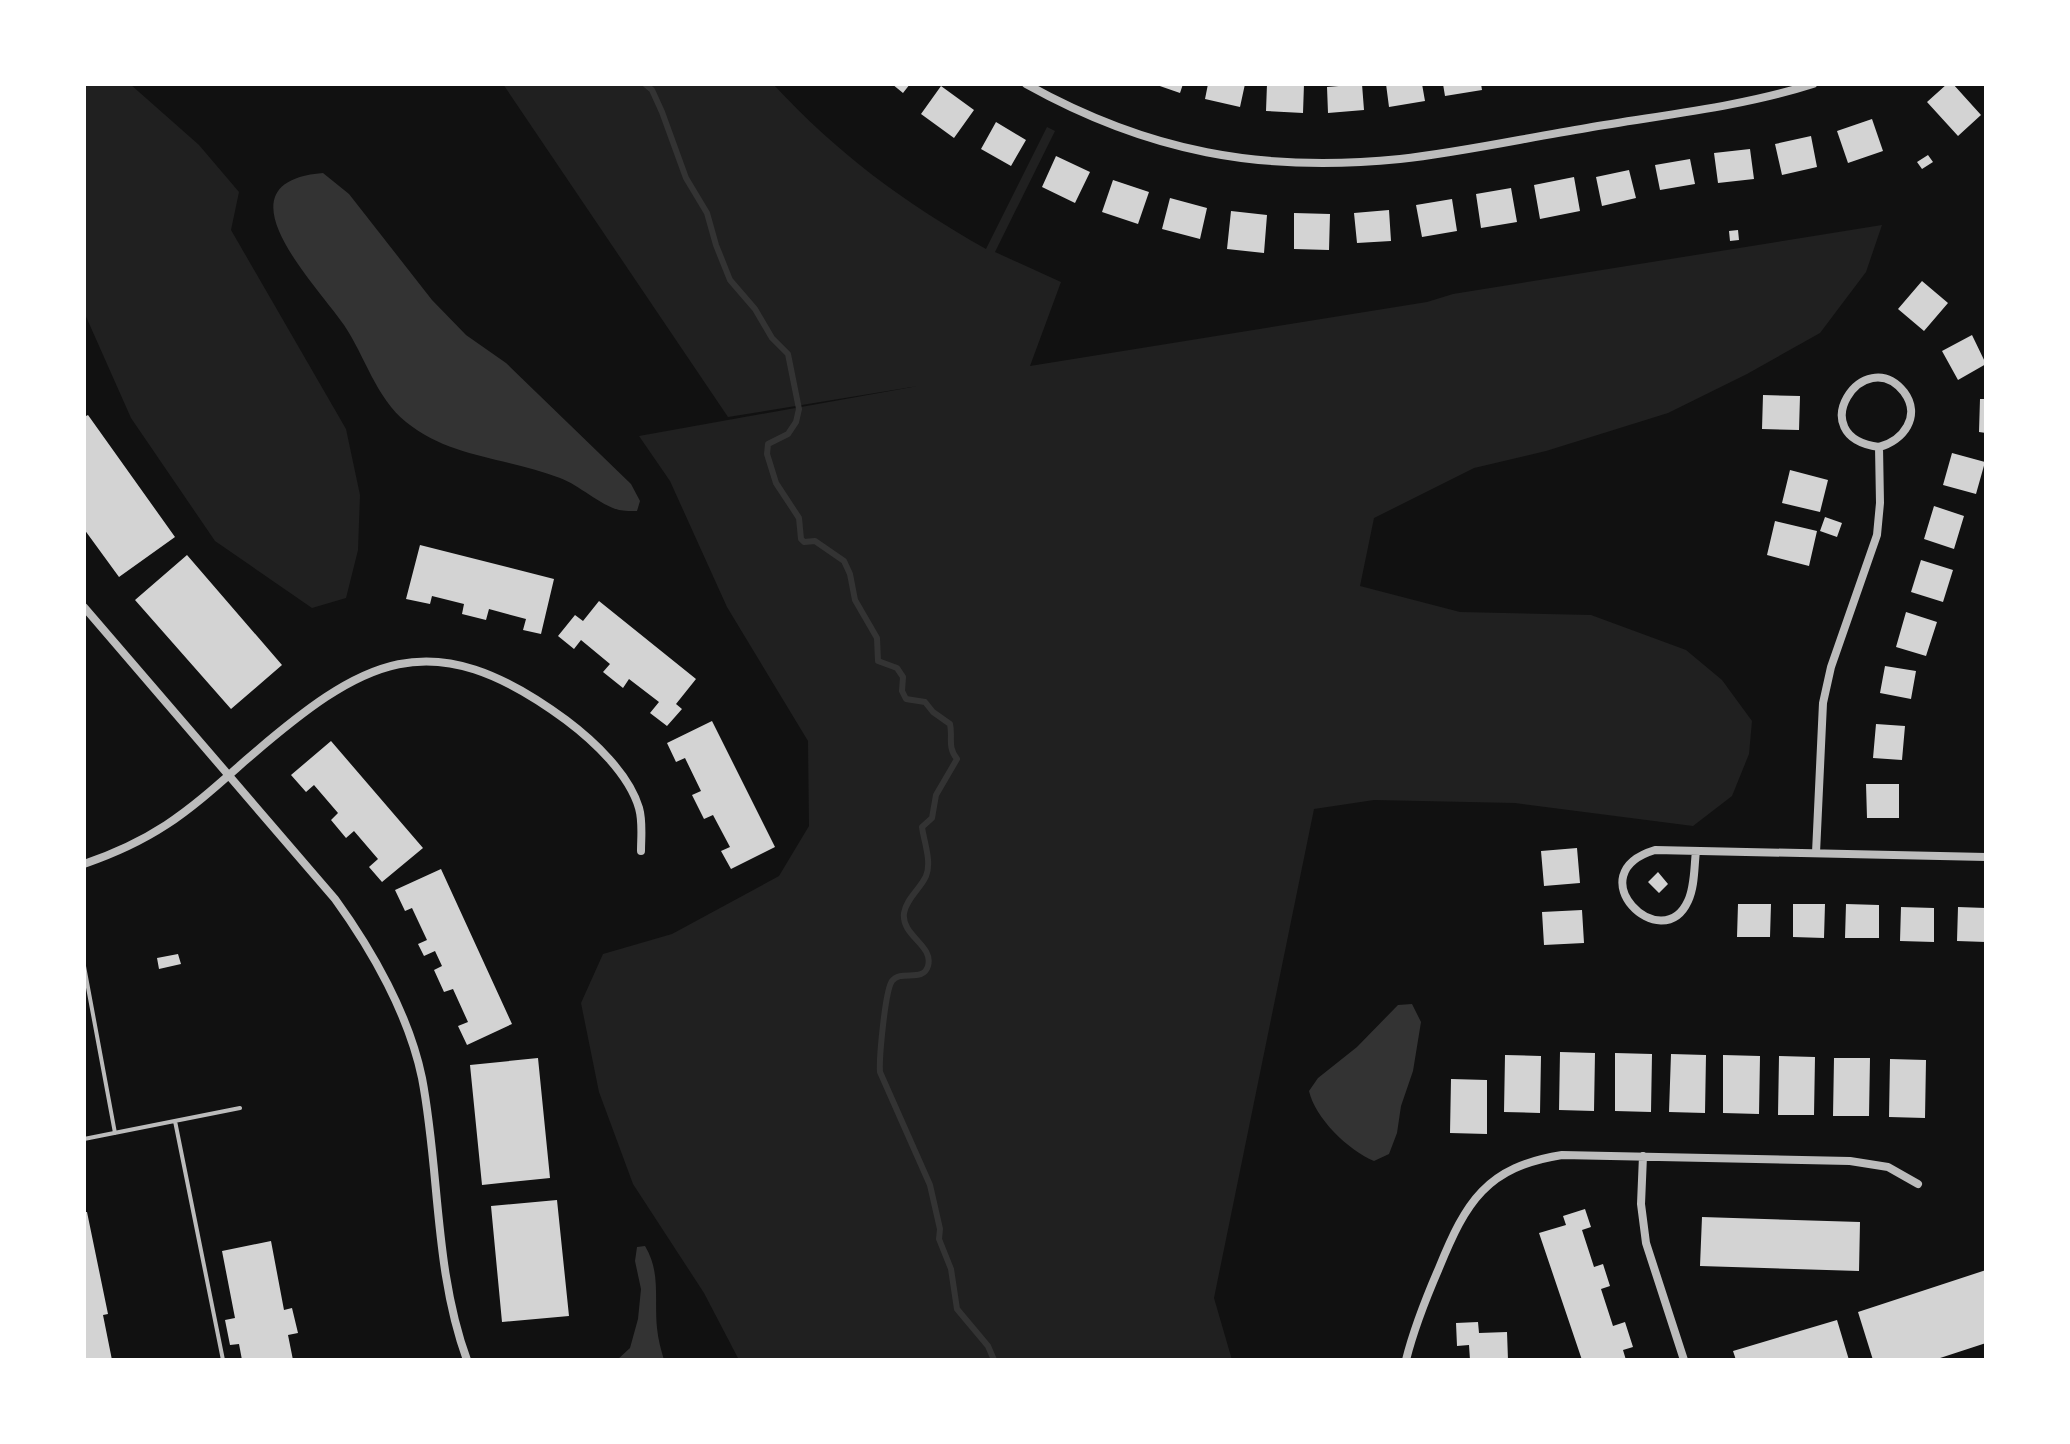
<svg xmlns="http://www.w3.org/2000/svg" width="2070" height="1444" font-family="'Roboto Condensed',sans-serif">
  <style>
    .green { fill: #202020 }
    .water { fill: #333 }
    .lines { fill: none; stroke-linecap: round; stroke-linejoin: round }
    .stream { stroke: #333; stroke-width: 6 }
    .building { fill: #d3d3d3 }
    .service { stroke: #bcbcbc; stroke-width: 4 }
    .minor { stroke: #bcbcbc; stroke-width: 8 }
  </style>
  <rect width="100%" height="100%" fill="#111"/>
  <path class="green" d="M84,84H130L199,145L239,192L231,230L346,429L360,495L358,550L346,598L312,608L215,541L131,418L84,312Z
    M503,84H773C838,154 903,202 986,249L1047,127L1055,131L995,252L1061,282L1030,366L1427,302L1453,294L1882,225L1866,272L1820,333L1747,374L1668,413L1546,451L1474,468L1374,518L1360,586L1460,612L1591,615L1686,650L1722,680L1752,721L1749,754L1732,796L1693,826L1515,803L1374,800L1314,809L1214,1298L1232,1360H739L704,1293L633,1184L599,1092L581,1003L603,954L672,934L779,876L809,826L808,741L727,607L670,481L639,436L918,386L728,417Z"/>
  <path class="water" d="M323,173L349,194L432,300L466,335L506,363L631,484L640,501L637,511C632,511 624,511 619,510C600,505 579,485 560,478C507,457 452,459 406,422C376,398 365,356 344,325C316,284 213,182 323,173Z
    M1412,1004L1421,1022L1413,1071L1401,1106L1397,1133L1389,1154L1374,1161C1348,1150 1315,1118 1309,1091L1318,1078L1357,1047L1398,1005Z
    M645,1246C661,1272 654,1299 657,1328C658,1339 661,1350 664,1360H617L630,1348L638,1319L641,1289L635,1261L637,1247Z"/>
  <g class="lines">
    <path class="stream" d="M645,84L652,90L662,112L686,178L707,213L716,245L730,280L755,309L772,338L788,354L799,409L796,422L788,434L768,444L767,454L776,483L799,518L801,539L804,542L815,541L844,561L850,574L855,600L877,638L878,661L897,668L903,677L902,691L906,699L925,702L933,712L950,724C953,737 947,747 957,759L936,795L932,818L922,827C924,842 932,862 926,876C921,888 906,899 904,913C901,936 934,945 928,966C923,983 901,969 892,981C885,991 879,1059 880,1072L930,1185L940,1229L939,1239L951,1269L957,1309L988,1346L994,1360"/>
  </g>
  <path class="building" d="M892,84H910L903,93Z
    M1154,84H1183L1180,93Z
    M1208,84H1245L1240,107L1205,99Z
    M1267,84H1304L1303,113L1266,111Z
    M1362,84L1364,110L1328,113L1327,87Z
    M1386,84H1422L1425,101L1389,107Z
    M1443,84H1481L1482,90L1445,96Z
    M1947,84H1953L1981,115L1958,136L1927,102Z
    M941,86L974,110L954,138L921,114Z
    M1872,119L1883,151L1848,163L1837,131Z
    M996,122L1026,140L1011,166L981,149Z
    M1811,136L1817,167L1782,175L1775,144Z
    M1750,149L1754,179L1718,183L1714,153Z
    M1928,155L1933,162L1922,169L1917,162Z
    M1056,156L1090,172L1075,203L1042,187Z
    M1690,159L1695,184L1660,190L1655,165Z
    M1629,170L1636,198L1602,206L1596,177Z
    M1574,177L1580,211L1540,219L1534,185Z
    M1113,180L1149,192L1138,224L1102,212Z
    M1511,188L1517,222L1481,228L1476,194Z
    M1170,198L1207,208L1200,239L1162,229Z
    M1452,199L1457,231L1422,237L1416,205Z
    M1389,210L1391,241L1357,243L1354,213Z
    M1231,211L1267,215L1264,253L1227,249Z
    M1294,213L1330,214L1329,250L1294,249Z
    M1738,230L1739,240L1730,241L1729,231Z
    M1922,281L1948,303L1924,331L1898,309Z
    M1972,335L1986,364L1958,380L1942,351Z
    M1763,395L1800,396L1799,430L1762,429Z
    M1980,399H1986V433L1979,432Z
    M88,415L175,537L119,577L84,529V417Z
    M1952,453L1985,462L1976,494L1943,485Z
    M1790,470L1828,480L1820,512L1782,503Z
    M1934,506L1964,516L1954,549L1924,539Z
    M1825,517L1842,523L1837,537L1820,531Z
    M1775,521L1817,531L1809,566L1767,555Z
    M420,545L554,579L541,634L523,630L526,619L489,609L486,620L462,614L464,604L432,596L430,604L406,599Z
    M187,555L282,665L231,709L135,600Z
    M1921,560L1953,570L1943,602L1911,592Z
    M599,601L696,679L676,704L682,709L667,726L650,713L659,702L629,679L623,688L603,672L610,664L581,640L574,649L558,636L575,615L583,621Z
    M1906,612L1937,622L1926,656L1896,647Z
    M1885,666L1916,671L1911,699L1880,693Z
    M712,721L775,847L731,869L721,851L730,847L713,815L704,819L692,795L701,791L685,758L676,762L667,743Z
    M1876,724L1905,726L1902,760L1873,758Z
    M331,741L423,848L382,882L369,867L378,859L354,831L346,838L331,820L338,813L314,785L306,792L291,775Z
    M1866,784H1899V818H1867Z
    M1577,848L1580,883L1544,886L1541,851Z
    M441,869L512,1024L467,1045L458,1026L468,1022L453,989L444,992L434,970L442,966L435,951L424,956L418,944L427,940L412,908L405,911L395,890Z
    M1658,872L1668,884L1659,893L1648,882Z
    M1738,904H1771L1770,937H1737Z
    M1793,904H1825L1824,938L1793,937Z
    M1846,904L1879,905V938H1845Z
    M1901,907L1934,908V942L1900,941Z
    M1958,907L1986,908V942L1957,941Z
    M1582,910L1584,943L1544,945L1542,912Z
    M178,954L181,964L159,969L157,958Z
    M1560,1052L1595,1053L1594,1111L1559,1110Z
    M1615,1053L1652,1054L1651,1112L1615,1111Z
    M1671,1054L1706,1055L1705,1113L1669,1112Z
    M1505,1055L1541,1056L1540,1113L1504,1112Z
    M1723,1055L1760,1056L1759,1114L1723,1113Z
    M1779,1056L1815,1057L1814,1115H1778Z
    M538,1058L550,1178L482,1185L470,1065Z
    M1834,1058H1870L1869,1116H1833Z
    M1890,1059L1926,1060L1925,1118L1889,1117Z
    M1451,1079L1487,1080V1134L1450,1133Z
    M557,1200L569,1316L502,1322L491,1206Z
    M1585,1209L1591,1227L1582,1230L1594,1267L1603,1264L1610,1286L1601,1289L1613,1326L1625,1322L1633,1347L1623,1350L1626,1360H1582L1539,1233L1566,1225L1563,1216Z
    M84,1212H87L108,1314L103,1315L112,1360H84Z
    M1702,1217L1860,1222L1859,1271L1700,1266Z
    M271,1241L284,1310L292,1308L298,1333L288,1335L293,1360H242L239,1344L230,1345L225,1320L235,1318L222,1251Z
    M1986,1270V1343L1934,1360H1873L1858,1312Z
    M1837,1320L1849,1360H1736L1733,1351Z
    M1478,1322L1479,1333L1507,1332L1508,1360H1470L1469,1345L1457,1346L1456,1323Z"/>
  <g class="lines">
    <path class="service" d="M84,966L115,1133
      M175,1121L223,1360
      M84,1139L240,1108"/>
    <path class="minor" d="M1026,84C1148,152 1261,173 1400,159C1463,152 1525,138 1587,128C1662,115 1741,107 1813,84
      M84,607L335,899C372,950 409,1015 422,1078C440,1172 434,1270 467,1360
      M1696,851C1694,867 1695,886 1688,901C1662,958 1576,874 1655,850L1986,857
      M1816,853L1823,703L1831,667L1877,535L1880,503L1879,447C1903,441 1922,416 1904,392C1864,342 1801,437 1879,447
      M84,864C113,854 140,842 166,825C195,806 221,782 246,760C363,659 429,619 566,720C594,741 629,774 639,808C643,822 641,837 641,851
      M1643,1156L1641,1204L1646,1243L1684,1360
      M1406,1360C1414,1328 1426,1298 1439,1268C1466,1202 1486,1167 1562,1155L1850,1161L1888,1167L1918,1184"/>
  </g>
  <rect width="2070" height="1444" fill="none" stroke="#ffffff" stroke-width="172"/>
</svg>
